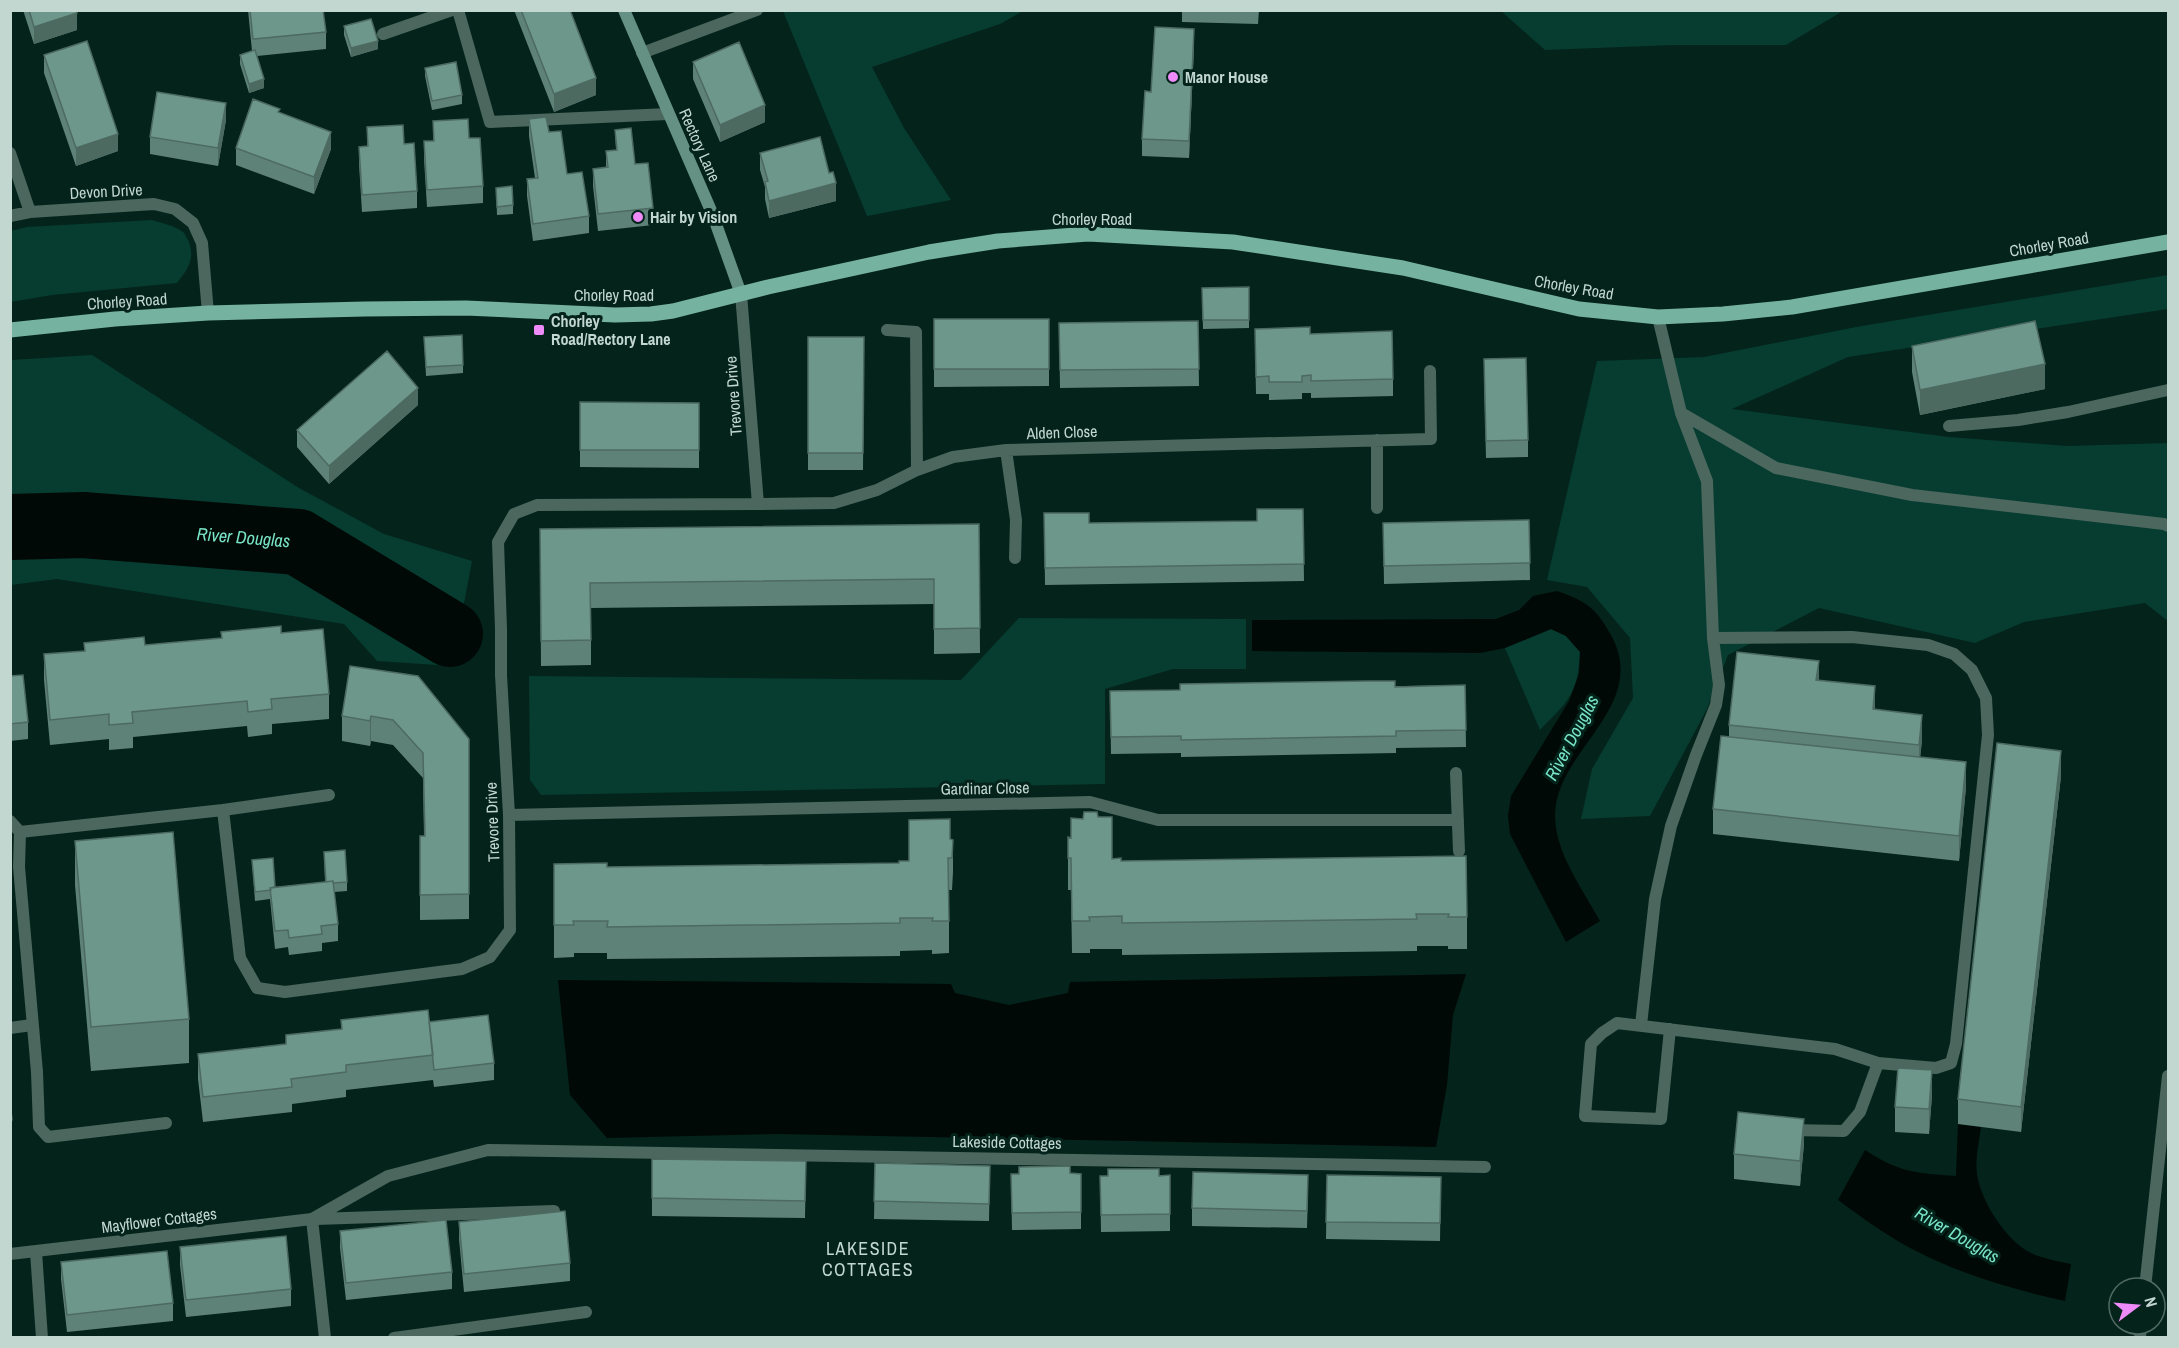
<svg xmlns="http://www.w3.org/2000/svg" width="2179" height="1348" font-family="'Archivo Narrow',sans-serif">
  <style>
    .green { fill: #073c30 }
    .water { fill: #000905 }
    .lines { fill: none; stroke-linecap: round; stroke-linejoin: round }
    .river { stroke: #000905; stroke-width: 66 }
    .service { stroke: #4b675e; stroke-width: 12 }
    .minor { stroke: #4b675e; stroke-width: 12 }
    .secondary { stroke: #649183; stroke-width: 12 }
    .primary { stroke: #76b2a0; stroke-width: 15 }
    .wall { fill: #5f8278 }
    .shaded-wall { fill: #4d6a61 }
    .building { fill: #6e978b; stroke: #4d6a61; stroke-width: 1.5 }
    .poi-dot { fill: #ee8bf8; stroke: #04231b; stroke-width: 2 }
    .labels { text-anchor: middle; stroke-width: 6; stroke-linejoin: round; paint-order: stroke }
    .poi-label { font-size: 16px; font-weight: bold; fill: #c2d7d0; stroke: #04231b; text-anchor: start }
    .street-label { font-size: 16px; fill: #c2d7d0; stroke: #04231b }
    .water-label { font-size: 18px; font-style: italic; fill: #78e3c6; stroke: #04231b }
    .neighbourhood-label { font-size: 18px; letter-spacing: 1.5px; fill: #c2d7d0; stroke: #04231b }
  </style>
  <rect width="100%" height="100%" fill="#04231b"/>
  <path class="green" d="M783,11H1023L1000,24L872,67L904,128L951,200L867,216Z
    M1501,11H1843L1786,45H1673L1545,50Z
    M152,220C162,223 175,226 183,232C186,235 186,237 188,240C196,258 188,269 177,283L52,295L11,302V231L27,227Z
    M2168,275V309L1848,357L1732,409L1949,437L2067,446L2168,443V621L2145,603L2024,622L1975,643L1819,608L1728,655L1707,709L1650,816L1581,819L1592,769L1633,698L1630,638L1587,587L1547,580L1597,361L1704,357L1856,327Z
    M92,355L299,488L384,534L472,561L452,666L377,661L344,624L57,579L11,585V360Z
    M1019,618L1246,619V669H1173L1105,689V784L541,795L530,780L529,676L961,680Z
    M1551,629L1566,636L1580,652C1578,695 1568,701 1540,730L1505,648Z"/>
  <path class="water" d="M1557,591C1586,601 1596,608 1611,635C1648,703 1566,745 1556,804C1549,845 1581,886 1600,921L1566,942L1510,834L1508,816L1511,796L1569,701L1579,674L1580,652L1566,636L1551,629L1505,648L1480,653L1252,651V620L1496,619L1519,610L1533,596Z
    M1466,974L1453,1015L1447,1085L1436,1147L778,1134L607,1138L570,1095L558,980L951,984L955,993L1009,1005L1068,993L1070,982Z
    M1958,1124L1981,1127C1979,1142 1975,1159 1977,1174C1980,1200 2007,1242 2031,1253C2043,1259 2058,1261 2071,1264L2065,1301C2015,1290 1966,1276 1920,1253C1891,1239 1864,1219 1838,1200L1865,1150C1900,1173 1916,1173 1956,1176Z"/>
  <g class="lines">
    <path class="river" id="s1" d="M10,527L83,525L298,542L450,634"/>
    <path class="service" d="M458,10L490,122L668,114
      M383,34L452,10
      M642,53L757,10
      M1658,317L1681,413L1707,481L1713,638L1852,637L1928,645L1954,654L1972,670L1986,698L1988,735L1956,1044L1951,1063L1936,1068L1878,1063L1835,1049L1617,1023L1602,1033L1591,1044L1585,1116L1661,1119L1670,1029
      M1681,413L1776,468L1912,495L2164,524L2168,526
      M1949,426L2018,420L2068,412L2168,390
      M1641,1025L1655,899L1671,826L1696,755L1716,705L1719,685L1713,638
      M37,1072L39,1127L48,1137L166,1123
      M1788,1130L1844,1131L1860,1112L1878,1063
      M312,1219L325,1338
      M36,1252L42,1338
      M2145,1288L2168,1076
      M394,1338L586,1312
      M2140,1338L2141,1324"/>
    <path class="minor" d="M10,153L30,212
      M10,216L30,212L154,204L175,209L193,223L202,243L208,313
      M887,330L916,332L917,470
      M1377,440V508
      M1006,450L1016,520L1015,558
      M758,504L834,503L877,490L917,470L953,457L1006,450L1431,439L1430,371
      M1456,773L1459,851
      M223,810L329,795
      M509,815L1090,802L1158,820H1458
      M10,821L20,832L19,867L37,1072
      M20,832L223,810L240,958L257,988L285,992L462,969L490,957L510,930L509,815L501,675V629L498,542L514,514L537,505L758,504L741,294
      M10,1028L32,1025
      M316,1219L554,1211
      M10,1254L312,1219L388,1176L488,1150L1485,1167"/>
    <path class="secondary" d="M624,10L712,213L741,294"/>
    <path class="primary" d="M10,330L115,319L208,313L365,309L466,308L615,315L651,314L673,311L768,287L929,252L998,241L1088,234L1233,242L1403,268L1579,309L1658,317L1723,314L1792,307L2168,242"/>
  </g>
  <path class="wall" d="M23,10H76L77,30L34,44Z
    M248,10H323L326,32V49L257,56L264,88L249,93L240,64V55L252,51Z
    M514,10H570L596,95L554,112Z
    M1182,10H1259L1258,24L1182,22Z
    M344,26L378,49L351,57L344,35Z
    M1194,46L1189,158L1142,156V139L1151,92Z
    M44,55L118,151L76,166L44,73Z
    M693,62L765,122L720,142L693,79Z
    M425,68L462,95V104L432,110L425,76Z
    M529,119L549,132L567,174L589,216V233L533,241L527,196V179L535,178L529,136Z
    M226,120L218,166L150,154V137Z
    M433,121L469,138L483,186V203L427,207L424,159V141H433Z
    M367,127L404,144L417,191V208L362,212L359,164V147L367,146Z
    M615,130L635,164L653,208V225L598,231L593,186V169L606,168V151L616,150Z
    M236,148L331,149L314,194L236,165Z
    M760,153L836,201L769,218L765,199V187L760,170Z
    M496,188L513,205V214L497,215Z
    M1249,287V328L1203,329L1202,288Z
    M934,319H1049V386L934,387Z
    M1198,321L1199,386L1060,388L1059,323Z
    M1310,334L1393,379V396L1311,398V393H1302V399L1269,400V394H1256L1255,346Z
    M424,337L463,365V373L426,376Z
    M808,337H864L863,470H808Z
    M1912,346L2045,389L1920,415L1912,372Z
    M1484,376L1528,440V457L1486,458Z
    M580,402L699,403V468L580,467Z
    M418,405L329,484L297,447V430Z
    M1303,509L1304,581L1045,585L1044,513L1089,523L1257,521Z
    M1529,520L1530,580L1384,584L1383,523Z
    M979,524L980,653L934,654V604L591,608V665L541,666L540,529Z
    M221,632L281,633L329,694V719L272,724V734L248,737L247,726L133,737V748L109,750V739L50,745L44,680V654L84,651V643L145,645L221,638Z
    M350,666L469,739V919L420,920V836H424L423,778L393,745L371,741L370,746L342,741V716Z
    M10,676L28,722V739L10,741Z
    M1819,680L1875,710L1922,740L1920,757L1966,787L1959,861L1713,834V809L1729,737V725Z
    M1465,685L1466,747L1396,748V753L1181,757V753L1111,754L1110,691Z
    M2061,776L2021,1132L1958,1124V1099Z
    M1098,817L1112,859L1121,861L1467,917V949H1448V946H1417V951L1122,955V949H1090V953H1072L1071,890H1068V837L1071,838L1083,819Z
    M950,839L953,840V872L952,890H949V953L932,954V950L900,951V956L607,959V953H574V957L554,958V864L607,867L899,863L909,861Z
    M75,841L189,1019V1063L91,1071L75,885Z
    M324,852L347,882V891L334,892L338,924V941L322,943V951L289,955L288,947L275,949L270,899L255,901L252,860L275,887L325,882Z
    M341,1020L429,1022L494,1063V1080L434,1087L433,1080L346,1090V1097L292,1104V1112L203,1122L198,1079V1054L286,1045V1035L341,1029Z
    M1932,1095L1929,1134L1895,1132V1107Z
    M10,1103L12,1120V1138H10Z
    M1804,1144L1800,1186L1734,1179V1154Z
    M652,1159L806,1161L805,1218L652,1216Z
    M875,1163L990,1166L989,1221L874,1219Z
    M1070,1173L1081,1174V1229L1012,1230L1011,1174Z
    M1170,1175V1231L1101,1232L1100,1176Z
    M1327,1175L1441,1177L1440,1241L1326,1239Z
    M1308,1192L1307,1228L1192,1226V1208Z
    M459,1222L570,1263V1281L464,1292L459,1239Z
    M340,1231L452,1272V1289L346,1300L340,1248Z
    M180,1247L291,1289V1306L186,1317L180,1265Z
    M61,1262L173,1303V1321L67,1332L61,1279Z"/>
  <path class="shaded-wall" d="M77,13V30L34,44V27Z
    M1194,29V46L1189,158V141Z
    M378,41V49L351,57V48Z
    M596,78V95L554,112V94Z
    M264,79V88L249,93V84Z
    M226,103V120L218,166V148Z
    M765,105V122L720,142V125Z
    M331,132V149L314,194V177Z
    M118,134V151L76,166V148Z
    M836,183V201L769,218V201Z
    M2045,364V389L1920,415V390Z
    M418,388V405L329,484V466Z
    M1819,661V686L1816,680Z
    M1875,686V711L1873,709Z
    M1922,715V740L1919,770V745Z
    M371,716V741L370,746V721Z
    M2061,751V776L2021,1132V1107Z
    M1966,762V787L1959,861V836Z
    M1932,1070V1095L1929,1134V1109Z
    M1804,1119V1144L1800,1186V1161Z"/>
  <path class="building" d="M29,10H76L77,13L34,27Z
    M250,10H323L326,32L253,39Z
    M521,10H570L596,78L554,94Z
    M371,19L378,41L351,48L344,26Z
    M1155,27L1194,29L1189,141L1142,139L1145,91L1151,92Z
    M87,41L118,134L76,148L44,55Z
    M739,42L765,105L720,125L693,62Z
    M255,50L264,79L249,84L240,55Z
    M456,62L462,95L432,101L425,68Z
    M157,92L226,103L218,148L150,137Z
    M253,99L280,109L278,112L331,132L314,177L236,148Z
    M546,117L549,132L561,131L567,174L582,172L589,216L533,224L527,179L538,178L529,119Z
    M468,119L469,138H480L483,186L427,190L424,141H434L433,121Z
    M403,125L404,144L414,143L417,191L362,195L359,147L368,146L367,127Z
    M631,128L635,164L648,163L653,208L598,214L593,169L608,167L606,151L617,150L615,130Z
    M820,137L829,173L833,172L836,183L769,201L765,182L768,181L760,153Z
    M512,186L513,205L497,207L496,188Z
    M1249,287V320H1203L1202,288Z
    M934,319H1049V369H934Z
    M1198,321L1199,369L1060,370L1059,323Z
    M2035,321L2045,364L1920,390L1912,346Z
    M1310,327V334L1392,331L1393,379L1311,381V375L1302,376V382H1269V376L1256,377L1255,329Z
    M462,335L463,365L426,367L424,337Z
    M808,337H864L863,453H808Z
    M387,351L418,388L329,466L297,430Z
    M1526,358L1528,440L1486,441L1484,359Z
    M580,402L699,403V450H580Z
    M1257,509H1303L1304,564L1045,568L1044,513H1089V523L1257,521Z
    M1529,520L1530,563L1384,566L1383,523Z
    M979,524L980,628L934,629V579L590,583L591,640L541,641L540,529Z
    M281,626V633L323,629L329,694L271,699L272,709L248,712L247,701L132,712L133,723L109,725V714L50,720L44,654L85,651L84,643L144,637L145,645L222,638L221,632Z
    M1737,652L1819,661L1816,680L1875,686L1873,709L1922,715L1919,745L1729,725Z
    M350,666L418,676L469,739V894L420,895V836H425L423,753L393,720L371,716L370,721L342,716Z
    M23,675L28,722L10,724V676Z
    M1368,681H1395V687L1465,685L1466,730L1396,731V736L1181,740V736L1111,737L1110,691L1180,690V684Z
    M1721,736L1966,762L1959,836L1713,809Z
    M1997,743L2061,751L2021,1107L1958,1099Z
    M1084,812H1097L1098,817H1112V859L1121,858V861L1466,856L1467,917H1448L1449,914H1416L1417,919L1122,923V916L1089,917L1090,921H1072L1071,858H1068V837L1071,838V818L1083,819Z
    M950,819V839L953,840L952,858H948L949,921H932L933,918H900V923L607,927L608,921H573L574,925H554V864L607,863V867L899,863V861H909V820Z
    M173,832L189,1019L91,1027L75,841Z
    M345,850L347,882L333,883V881L326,882L324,852Z
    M273,858L275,887L270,888L271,890L255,892L252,860Z
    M333,881L338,924L321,926L322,934L289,938L288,930L275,931L270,888Z
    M428,1010L433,1055L346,1065V1072L291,1079L292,1087L203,1097L198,1054L286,1044V1035L342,1029L341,1020Z
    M488,1015L494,1063L434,1070L429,1022Z
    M1898,1068L1932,1070L1929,1109L1895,1107Z
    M10,1103L12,1120L10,1121Z
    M1738,1112L1804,1119L1800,1161L1734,1154Z
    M652,1159L806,1161L805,1201L652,1198Z
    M875,1163L990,1166L989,1204L874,1201Z
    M1070,1166V1173L1081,1174V1212L1012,1213L1011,1174H1019V1167Z
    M1108,1169H1159V1176L1170,1175V1214L1101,1215L1100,1176H1108Z
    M1193,1172L1308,1175L1307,1211L1192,1208Z
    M1327,1175L1441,1177L1440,1223L1326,1222Z
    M565,1211L570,1263L464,1274L459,1222Z
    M446,1220L452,1272L346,1283L340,1231Z
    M286,1236L291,1289L186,1300L180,1247Z
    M167,1251L173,1303L67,1315L61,1262Z"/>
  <g class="poi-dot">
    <circle cx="1173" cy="77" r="6"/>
    <circle cx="638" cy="217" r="6"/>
    <rect x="533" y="324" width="12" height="12" rx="3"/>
  </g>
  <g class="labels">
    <g class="poi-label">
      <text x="1185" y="83">Manor House</text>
      <text x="650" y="223">Hair by Vision</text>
      <text x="551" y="327">Chorley<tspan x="551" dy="18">Road/Rectory Lane</tspan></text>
    </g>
    <g class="street-label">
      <text transform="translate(700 145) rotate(66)" y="6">Rectory Lane</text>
      <text transform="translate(106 191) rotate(-3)" y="6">Devon Drive</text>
      <text x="1092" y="225">Chorley Road</text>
      <text transform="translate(2049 244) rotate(-10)" y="6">Chorley Road</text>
      <text transform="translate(1574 287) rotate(10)" y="6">Chorley Road</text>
      <text x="614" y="301">Chorley Road</text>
      <text transform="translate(127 301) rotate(-4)" y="6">Chorley Road</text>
      <text transform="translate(733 396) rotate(-94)" y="6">Trevore Drive</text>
      <text transform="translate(1062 432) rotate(-2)" y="6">Alden Close</text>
      <text transform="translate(985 788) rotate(-1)" y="6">Gardinar Close</text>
      <text transform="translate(492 822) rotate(-92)" y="6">Trevore Drive</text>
      <text transform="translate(1007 1142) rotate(1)" y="6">Lakeside Cottages</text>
      <text transform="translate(159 1220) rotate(-7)" y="6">Mayflower Cottages</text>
    </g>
    <g class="water-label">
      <text dy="6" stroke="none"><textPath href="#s1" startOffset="234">River Douglas</textPath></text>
      <text transform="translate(1572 738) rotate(-62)" y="6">River Douglas</text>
      <text transform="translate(1957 1235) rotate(30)" y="6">River Douglas</text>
    </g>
    <g class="neighbourhood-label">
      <text x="868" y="1255">LAKESIDE<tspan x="868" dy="21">COTTAGES</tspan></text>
    </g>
  </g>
  <rect width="2179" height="1348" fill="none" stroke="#c2d7d0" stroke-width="24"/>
  <g transform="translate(2137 1306) rotate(74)"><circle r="28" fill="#04231b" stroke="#506b63" stroke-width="1.5"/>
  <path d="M0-4.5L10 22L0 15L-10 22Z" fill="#ee8bf8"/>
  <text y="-9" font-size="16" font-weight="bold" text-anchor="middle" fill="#c2d7d0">N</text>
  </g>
</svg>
